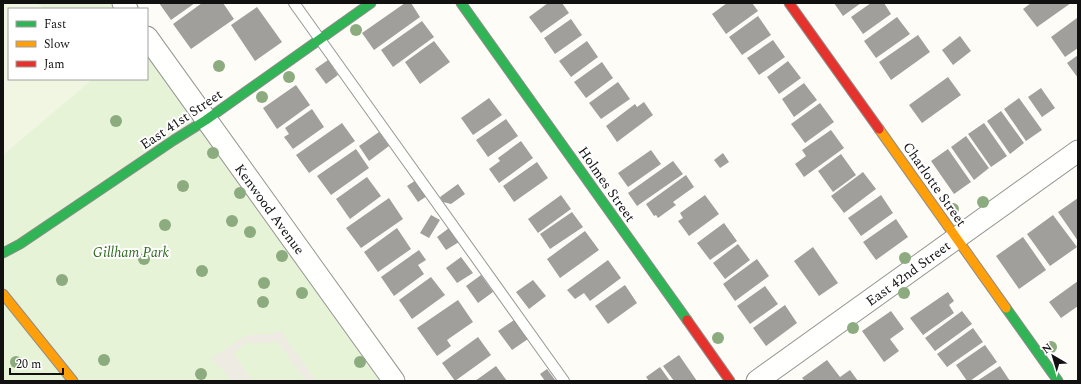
<svg xmlns="http://www.w3.org/2000/svg" width="1081" height="384" font-family="Spectral,serif">
  <style>
    .green { fill: #e7f3d7 }
    .pitch { fill: #f0f6e1 }
    .plaza { fill: #edebe2 }
    .building { fill: #a19f9c }
    .lines { fill: none; stroke-linecap: round; stroke-linejoin: round }
    .lane-casing { stroke: #979795; stroke-width: 12 }
    .street-casing { stroke: #979795; stroke-width: 23 }
    .fast-casing { stroke: #8e8d8b; stroke-width: 11 }
    .slow-casing { stroke: #8e8d8b; stroke-width: 11 }
    .jam-casing { stroke: #8e8d8b; stroke-width: 11 }
    .lane { stroke: #fffffe; stroke-width: 10 }
    .street { stroke: #fffffe; stroke-width: 21 }
    .fast { stroke: #30b455; stroke-width: 9 }
    .slow { stroke: #ff9f0a; stroke-width: 9 }
    .jam { stroke: #e5322d; stroke-width: 9 }
    .tree { fill: #8cac80 }
    .labels { text-anchor: middle; stroke-width: 4; stroke-linejoin: round; paint-order: stroke }
    .street-label { font-size: 14px; fill: #111; stroke: #fff }
    .park-label { font-size: 14px; font-style: italic; fill: #2f6b1f; stroke: #fff }
  </style>
  <rect width="100%" height="100%" fill="#fdfcf7"/>
  <path class="green" d="M3,3H112L117,9H9V79H147V52L380,381H3Z"/>
  <path class="pitch" d="M3,3H35L46,9H9V79H93L3,155Z"/>
  <path class="plaza" d="M280,330L316,381H305L278,342L269,343H248L245,344L233,353L252,381H232L224,371L216,363L210,359L244,337L251,335L271,334Z"/>
  <path class="building" d="M159,3H195L171,20Z
    M202,3H223L234,19L191,49L173,24Z
    M405,3H411L420,17L374,50L362,33Z
    M548,3H562L569,13L541,33L529,17Z
    M727,3H752L758,11L726,34L712,14Z
    M834,3H861L843,16Z
    M871,3H884L891,14L863,34L851,17Z
    M1031,3H1071L1037,27L1023,9Z
    M257,7L282,42L255,61L231,25Z
    M758,16L771,35L742,55L729,37Z
    M897,17L910,34L876,58L864,41Z
    M1077,18L1078,19V48L1065,57L1051,37Z
    M571,19L582,35L555,54L544,38Z
    M422,21L434,37L393,67L381,50Z
    M918,35L930,52L891,80L879,62Z
    M960,36L971,51L953,65L942,50Z
    M773,40L785,57L759,75L747,58Z
    M434,41L450,62L420,84L405,62Z
    M587,41L598,57L571,77L559,61Z
    M1078,55V78L1067,63Z
    M328,60L338,75L326,84L315,69Z
    M788,61L801,78L779,94L767,77Z
    M602,62L613,78L586,98L574,82Z
    M948,77L961,95L922,123L909,105Z
    M618,82L630,99L601,119L589,103Z
    M804,83L817,100L794,117L782,99Z
    M296,85L310,105L277,129L263,108Z
    M1041,88L1055,108L1042,117L1028,97Z
    M489,98L502,115L473,135L461,118Z
    M1019,98L1042,130L1026,141L1004,109Z
    M644,102L653,115L617,142L606,126L635,104L637,107Z
    M820,103L834,122L805,143L791,124Z
    M312,109L324,127L293,149L284,137L289,134L285,128Z
    M1001,111L1024,143L1010,154L987,121Z
    M506,119L518,136L488,157L476,140Z
    M342,123L355,141L309,173L296,155Z
    M984,123L1007,156L991,167L968,134Z
    M831,130L844,148L804,177L795,164L806,156L802,150Z
    M379,132L389,146L369,161L359,146Z
    M966,136L989,168L974,180L951,147Z
    M521,141L533,158L499,183L489,169L500,161L498,158Z
    M356,149L369,168L331,195L317,176Z
    M948,149L971,182L954,194L931,161Z
    M651,150L661,164L628,187L618,173Z
    M723,153L729,162L720,168L714,160Z
    M841,154L856,175L833,192L818,171Z
    M673,161L683,174L637,206L628,193Z
    M537,162L548,178L514,202L503,186Z
    M863,172L876,189L844,213L831,196Z
    M686,175L694,187L673,202L676,205L658,218L656,215L654,216L646,204Z
    M367,177L381,196L350,219L336,199Z
    M416,180L427,196L418,202L407,186Z
    M458,184L465,194L451,204L443,202L440,197Z
    M561,195L571,209L538,233L528,219Z
    M705,195L719,214L689,236L678,221L683,218L680,213Z
    M881,195L893,213L861,236L848,218Z
    M389,198L403,219L361,248L346,228Z
    M1078,198V241L1058,212Z
    M572,212L583,227L550,249L540,234Z
    M431,215L440,220L429,238L420,233Z
    M1053,215L1077,247L1050,266L1027,234Z
    M896,219L908,237L876,260L863,242Z
    M724,223L737,241L710,260L697,243Z
    M397,228L411,249L378,272L364,252Z
    M449,228L459,242L446,250L437,237Z
    M585,231L599,250L560,278L547,259Z
    M1023,237L1046,270L1019,289L996,256Z
    M738,244L750,260L725,279L713,263Z
    M813,247L838,283L819,296L794,261Z
    M419,250L426,260L418,265L424,274L394,296L381,277Z
    M461,257L473,273L457,283L446,268Z
    M757,259L769,276L735,301L723,284Z
    M608,260L621,278L590,301L584,293L575,299L567,290Z
    M481,275L493,292L478,303L466,286Z
    M431,277L445,295L412,319L399,300Z
    M533,280L546,296L529,309L516,292Z
    M1078,281V306L1061,318L1049,302Z
    M625,285L637,303L608,324L595,306Z
    M765,286L778,304L750,324L737,306Z
    M948,292L954,301L949,305L954,313L923,335L910,318Z
    M458,300L473,322L447,340L451,346L437,356L417,328Z
    M785,305L797,323L766,346L753,328Z
    M891,311L904,329L890,339L899,351L884,362L862,331Z
    M962,311L972,324L935,351L925,338Z
    M514,320L528,339L512,350L498,331Z
    M973,328L983,342L947,367L937,354Z
    M478,337L491,355L455,381L442,363Z
    M985,345L997,362L970,381H967L956,365Z
    M679,355L697,381H674L663,366Z
    M827,360L840,377L850,370L858,381H805L802,378Z
    M496,366L507,381H475Z
    M1000,366L1010,381H977Z
    M660,367L670,381H649L646,377Z
    M547,369L555,380L553,381H545L540,374Z"/>
  <g class="lines">
    <g class="lane-casing">
      <path id="lane" d="M294,3L564,381"/>
    </g>
    <g class="street-casing">
      <path id="street" d="M123,3L127,9
        M147,37L394,381
        M757,381L1078,151"/>
    </g>
    <g class="fast-casing">
      <path id="fast" d="M461,3L687,320
        M3,253L20,244L174,140L206,120L371,3
        M1006,308L1058,381"/>
    </g>
    <g class="slow-casing">
      <path id="slow" d="M879,129L1006,308
        M3,294L73,381"/>
    </g>
    <g class="jam-casing">
      <path id="jam" d="M789,3L879,129
        M687,320L730,381"/>
    </g>
    <use href="#lane" class="lane"/>
    <use href="#street" class="street"/>
    <use href="#fast" class="fast"/>
    <use href="#slow" class="slow"/>
    <use href="#jam" class="jam"/>
  </g>
  <g class="tree">
    <circle cx="356" cy="30" r="6"/>
    <circle cx="219" cy="66" r="6"/>
    <circle cx="289" cy="77" r="6"/>
    <circle cx="262" cy="97" r="6"/>
    <circle cx="116" cy="121" r="6"/>
    <circle cx="213" cy="153" r="6"/>
    <circle cx="183" cy="186" r="6"/>
    <circle cx="240" cy="193" r="6"/>
    <circle cx="983" cy="202" r="6"/>
    <circle cx="953" cy="209" r="6"/>
    <circle cx="232" cy="221" r="6"/>
    <circle cx="165" cy="225" r="6"/>
    <circle cx="250" cy="232" r="6"/>
    <circle cx="105" cy="252" r="6"/>
    <circle cx="282" cy="256" r="6"/>
    <circle cx="905" cy="258" r="6"/>
    <circle cx="144" cy="259" r="6"/>
    <circle cx="202" cy="271" r="6"/>
    <circle cx="62" cy="280" r="6"/>
    <circle cx="264" cy="283" r="6"/>
    <circle cx="302" cy="293" r="6"/>
    <circle cx="904" cy="293" r="6"/>
    <circle cx="263" cy="302" r="6"/>
    <circle cx="853" cy="328" r="6"/>
    <circle cx="718" cy="338" r="6"/>
    <circle cx="1051" cy="347" r="6"/>
    <circle cx="104" cy="360" r="6"/>
    <circle cx="16" cy="362" r="6"/>
    <circle cx="360" cy="362" r="6"/>
    <circle cx="201" cy="374" r="6"/>
  </g>
  <g class="labels">
    <g class="street-label">
      <text transform="translate(181 119) rotate(-34)" y="5">East 41st Street</text>
      <text transform="translate(607 184) rotate(55)" y="5">Holmes Street</text>
      <text transform="translate(935 184) rotate(55)" y="5">Charlotte Street</text>
      <text transform="translate(270 209) rotate(54)" y="5">Kenwood Avenue</text>
      <text transform="translate(908 273) rotate(-36)" y="5">East 42nd Street</text>
    </g>
    <g class="park-label">
      <text x="131" y="257">Gillham Park</text>
    </g>
  </g>
  <rect width="1081" height="384" fill="none" stroke="#111111" stroke-width="8"/>
  <rect x="8" y="8" width="140" height="72" fill="#ffffff" stroke="#a0a0a0"/>
  <rect x="16" y="21" width="20" height="6" fill="#30b455" stroke="#a0a0a0"/>
  <text x="44" y="28" font-size="12" fill="#111111">Fast</text>
  <rect x="16" y="41" width="20" height="6" fill="#ff9f0a" stroke="#a0a0a0"/>
  <text x="44" y="48" font-size="12" fill="#111111">Slow</text>
  <rect x="16" y="61" width="20" height="6" fill="#e5322d" stroke="#a0a0a0"/>
  <text x="44" y="68" font-size="12" fill="#111111">Jam</text>
  <g transform="translate(1053 356) rotate(322)" stroke="#ffffff" stroke-width="3" paint-order="stroke">
  <path d="M0-3L7 15L0 10L-7 15Z" fill="#111111"/>
  <text y="-6" font-size="11" font-weight="bold" text-anchor="middle" fill="#111111">N</text>
  </g>
  <path d="M10 368v6h53v-6" fill="none" stroke="#111111" stroke-width="2"/>
  <text x="16" y="368" font-size="12" fill="#111111" stroke="#ffffff" stroke-width="3" paint-order="stroke">20 m</text>
</svg>
